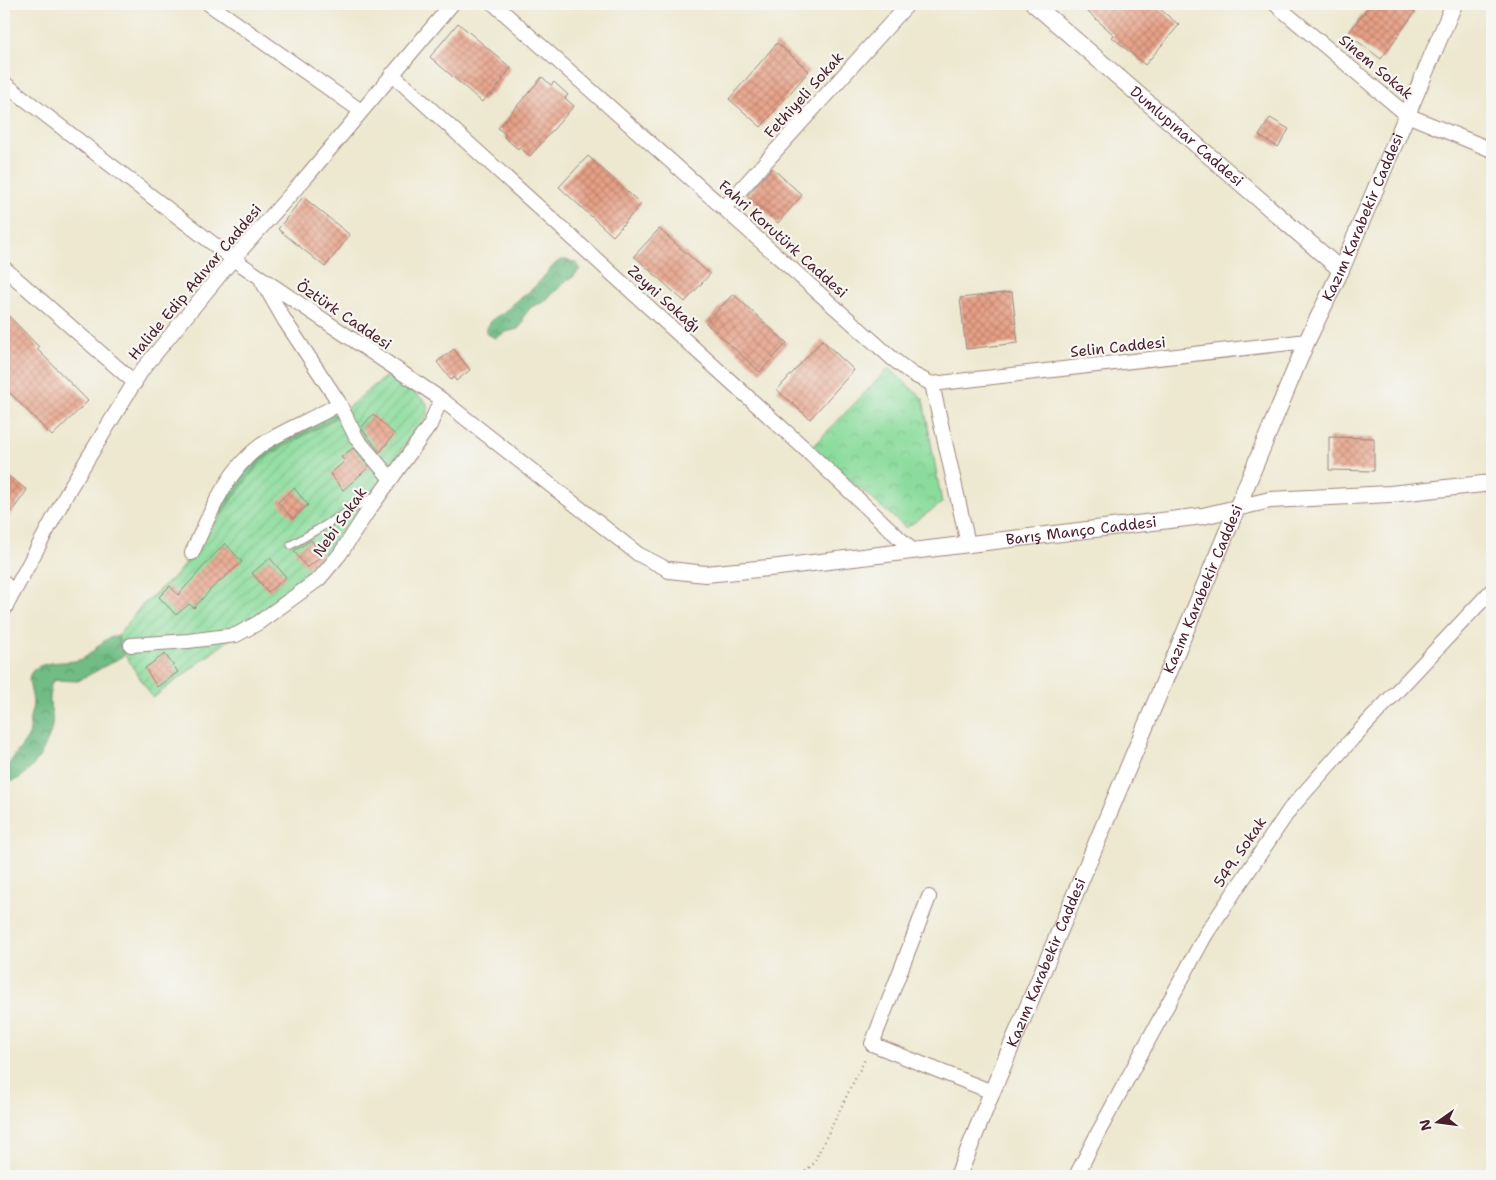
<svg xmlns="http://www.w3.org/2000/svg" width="1496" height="1180" font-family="'Shantell Sans',sans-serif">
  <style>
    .forest { fill: url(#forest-crowns); stroke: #5d6e58 }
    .park { fill: url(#park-crowns); stroke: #6a7e64 }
    .garden { fill: url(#garden-furrows); stroke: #6a7e64 }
    .building { fill: url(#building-cross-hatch) }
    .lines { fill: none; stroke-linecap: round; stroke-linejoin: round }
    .service-casing { stroke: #9c847d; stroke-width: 9 }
    .minor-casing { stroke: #9c847d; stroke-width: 16 }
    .tertiary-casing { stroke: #9c847d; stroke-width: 18 }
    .path { stroke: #9c847d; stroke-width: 2.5; stroke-dasharray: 1 4; stroke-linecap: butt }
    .service { stroke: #fff; stroke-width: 7 }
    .minor { stroke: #fff; stroke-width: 14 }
    .tertiary { stroke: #fff; stroke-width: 16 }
    .labels { text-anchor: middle; stroke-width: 4.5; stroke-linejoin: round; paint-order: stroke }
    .street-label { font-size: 15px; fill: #4a1f2b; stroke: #f6f6f2 }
  </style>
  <defs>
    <pattern id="forest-crowns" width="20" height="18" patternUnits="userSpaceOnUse" patternTransform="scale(1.25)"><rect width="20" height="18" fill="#70bc84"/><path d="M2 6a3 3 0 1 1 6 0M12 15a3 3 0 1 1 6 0" fill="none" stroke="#5e986c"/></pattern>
    <pattern id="park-crowns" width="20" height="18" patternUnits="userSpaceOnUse" patternTransform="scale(1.25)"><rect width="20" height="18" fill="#8bdc9c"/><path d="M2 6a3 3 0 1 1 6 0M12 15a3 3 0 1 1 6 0" fill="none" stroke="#79bc87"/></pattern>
    <pattern id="garden-furrows" width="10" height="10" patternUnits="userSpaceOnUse" patternTransform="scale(1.25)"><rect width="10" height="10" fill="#8bdc9c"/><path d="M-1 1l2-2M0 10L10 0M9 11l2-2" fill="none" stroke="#79bc87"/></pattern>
    <pattern id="building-cross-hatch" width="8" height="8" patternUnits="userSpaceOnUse" patternTransform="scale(1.25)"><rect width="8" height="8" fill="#e7a086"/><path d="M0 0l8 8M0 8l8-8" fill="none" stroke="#bd826e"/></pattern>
  </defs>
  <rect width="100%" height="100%" fill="#f6f6f2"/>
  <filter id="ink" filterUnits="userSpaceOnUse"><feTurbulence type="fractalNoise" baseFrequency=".02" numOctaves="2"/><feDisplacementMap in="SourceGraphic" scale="10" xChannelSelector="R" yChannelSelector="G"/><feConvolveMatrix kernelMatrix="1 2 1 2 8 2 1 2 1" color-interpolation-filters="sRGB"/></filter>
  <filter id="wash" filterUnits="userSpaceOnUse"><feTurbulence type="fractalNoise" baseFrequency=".0096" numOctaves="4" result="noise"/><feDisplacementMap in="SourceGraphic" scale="20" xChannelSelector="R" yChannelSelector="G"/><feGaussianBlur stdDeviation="1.12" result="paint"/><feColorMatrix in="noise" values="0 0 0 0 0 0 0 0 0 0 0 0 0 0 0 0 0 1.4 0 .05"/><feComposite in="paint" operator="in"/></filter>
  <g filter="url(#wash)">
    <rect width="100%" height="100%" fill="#ede8cf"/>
    <path class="forest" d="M561,260H567L577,263L580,269L573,277L567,280L544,302L531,307L523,317V323L518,329L506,332L495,338L486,333C487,324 494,316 503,314C513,302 526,296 536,285C545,277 550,266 561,260Z
      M328,413L337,414L340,421L223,533L221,508L223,498L244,469L261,453L302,432Z
      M113,637H120L126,651L123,656L78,681L56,680L51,683C51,688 50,693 50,698C49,707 54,717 52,725C49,745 29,782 6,782C0,768 22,749 28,737C32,730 29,724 30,718C31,712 33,708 33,703C33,694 26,679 31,673C41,659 65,664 79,660C92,657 100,639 113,637Z"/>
    <path class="park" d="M889,368L923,399L942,503L906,528L812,447Z"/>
    <path class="garden" d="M390,373L427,403L428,415L379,481L331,553L297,588L153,698L122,651L118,636L141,606L177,574L262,459L332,420Z"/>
    <g id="blocks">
      <path class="building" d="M1079,4H1154L1179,25L1145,65L1112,37L1114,35Z
        M1370,4H1404L1415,12L1381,59L1348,34Z
        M458,23L511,68L502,79L503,80L491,95L489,94L482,102L430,57Z
        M777,43L809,71L761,127L729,99Z
        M542,77L551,85L554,82L568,95L565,98L574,106L530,156L519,147L518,149L504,137L506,135L498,128Z
        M1270,118L1289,129L1278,147L1259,136Z
        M588,156L641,204L613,236L559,187Z
        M772,168L802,195L778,223L747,196Z
        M303,197L350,235L325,267L278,229Z
        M659,229L710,274L685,302L634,256Z
        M1012,292L1018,343L966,349L960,298Z
        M733,294L787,343L760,372L706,323Z
        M4,311L39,347L37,349L88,401L52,436L4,387Z
        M822,340L854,370L810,419L777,390Z
        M454,349L470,370L456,381L454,377L451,380L437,362Z
        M373,414L394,434L380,452L361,428Z
        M1329,437L1374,438V471L1329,470Z
        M353,448L369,467L343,490L330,474L345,461L341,457Z
        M4,473L27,490L4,523Z
        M294,488L308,505L293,519L278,502Z
        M311,540L322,556L307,568L294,551Z
        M225,543L242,562L211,589L194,608L189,604L176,615L159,597L170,586L178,595Z
        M270,558L286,577L268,592L252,573Z
        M165,654L178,672L157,687L145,668Z"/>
    </g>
  </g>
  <g filter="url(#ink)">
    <use href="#blocks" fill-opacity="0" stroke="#9c847d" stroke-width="1"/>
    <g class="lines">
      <g class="service-casing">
        <path id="service" d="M291,545L375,496"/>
      </g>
      <g class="minor-casing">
        <path id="minor" d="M209,4L361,111
          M494,4L893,359L912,374L932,384L968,544
          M1275,4L1407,115L1492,150
          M392,74L804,448L913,551
          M4,83L233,259L441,399L638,554L669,570
          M724,208L908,4
          M4,268L135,383
          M932,384L1307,341
          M338,401L357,439L391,479
          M192,553C209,516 226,471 260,446C278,433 308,421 328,410L335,406L338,401L285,321L262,281
          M4,583L13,592
          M4,610L71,486L142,370L233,259L307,176L452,4
          M131,645L188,641L236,635L258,623L319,579L340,554L368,511L430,425L441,399
          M929,897L872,1044L992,1092
          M1076,1176L1098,1133L1206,934L1290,809L1352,739L1492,590"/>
      </g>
      <g class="tertiary-casing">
        <g id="tertiary">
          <path id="s1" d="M1034,4L1341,270"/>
          <path id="s2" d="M669,570L705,574L779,567L1203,516L1270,500L1390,494L1492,483"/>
          <path id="s3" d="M958,1176L992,1092L1237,508L1307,341L1341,270L1454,4"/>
        </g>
      </g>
      <path class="path" d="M797,1176L803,1174L813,1164L866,1057"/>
      <use href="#service" class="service"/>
      <use href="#minor" class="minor"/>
      <use href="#tertiary" class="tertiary"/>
    </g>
  </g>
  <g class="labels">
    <g class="street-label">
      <text transform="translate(1376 67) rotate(40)" y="5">Sinem Sokak</text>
      <text transform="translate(804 95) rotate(-48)" y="5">Fethiyeli Sokak</text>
      <text dy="5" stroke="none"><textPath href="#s1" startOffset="202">Dumlupınar Caddesi</textPath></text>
      <text dy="5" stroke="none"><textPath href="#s3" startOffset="1041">Kazım Karabekir Caddesi</textPath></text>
      <text transform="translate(783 239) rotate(42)" y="5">Fahri Korutürk Caddesi</text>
      <text transform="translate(195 282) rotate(-50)" y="5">Halide Edip Adıvar Caddesi</text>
      <text transform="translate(664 299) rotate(42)" y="5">Zeyni Sokağı</text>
      <text transform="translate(344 315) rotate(34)" y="5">Öztürk Caddesi</text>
      <text transform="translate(1118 347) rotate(-6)" y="5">Selin Caddesi</text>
      <text transform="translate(340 522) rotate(-55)" y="5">Nebi Sokak</text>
      <text dy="5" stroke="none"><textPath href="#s2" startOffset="415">Barış Manço Caddesi</textPath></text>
      <text dy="5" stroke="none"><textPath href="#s3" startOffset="636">Kazım Karabekir Caddesi</textPath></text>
      <text transform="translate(1240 852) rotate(-56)" y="5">549. Sokak</text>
      <text dy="5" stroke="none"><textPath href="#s3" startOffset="231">Kazım Karabekir Caddesi</textPath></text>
    </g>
  </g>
  <rect width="1496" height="1180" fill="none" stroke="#f6f6f2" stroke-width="20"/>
  <g transform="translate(1438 1122) rotate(256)" stroke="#f6f6f2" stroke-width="4" paint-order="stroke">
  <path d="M0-4L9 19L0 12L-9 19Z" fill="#4a1f2b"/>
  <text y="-8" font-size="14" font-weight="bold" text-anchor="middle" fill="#4a1f2b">N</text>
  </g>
</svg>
